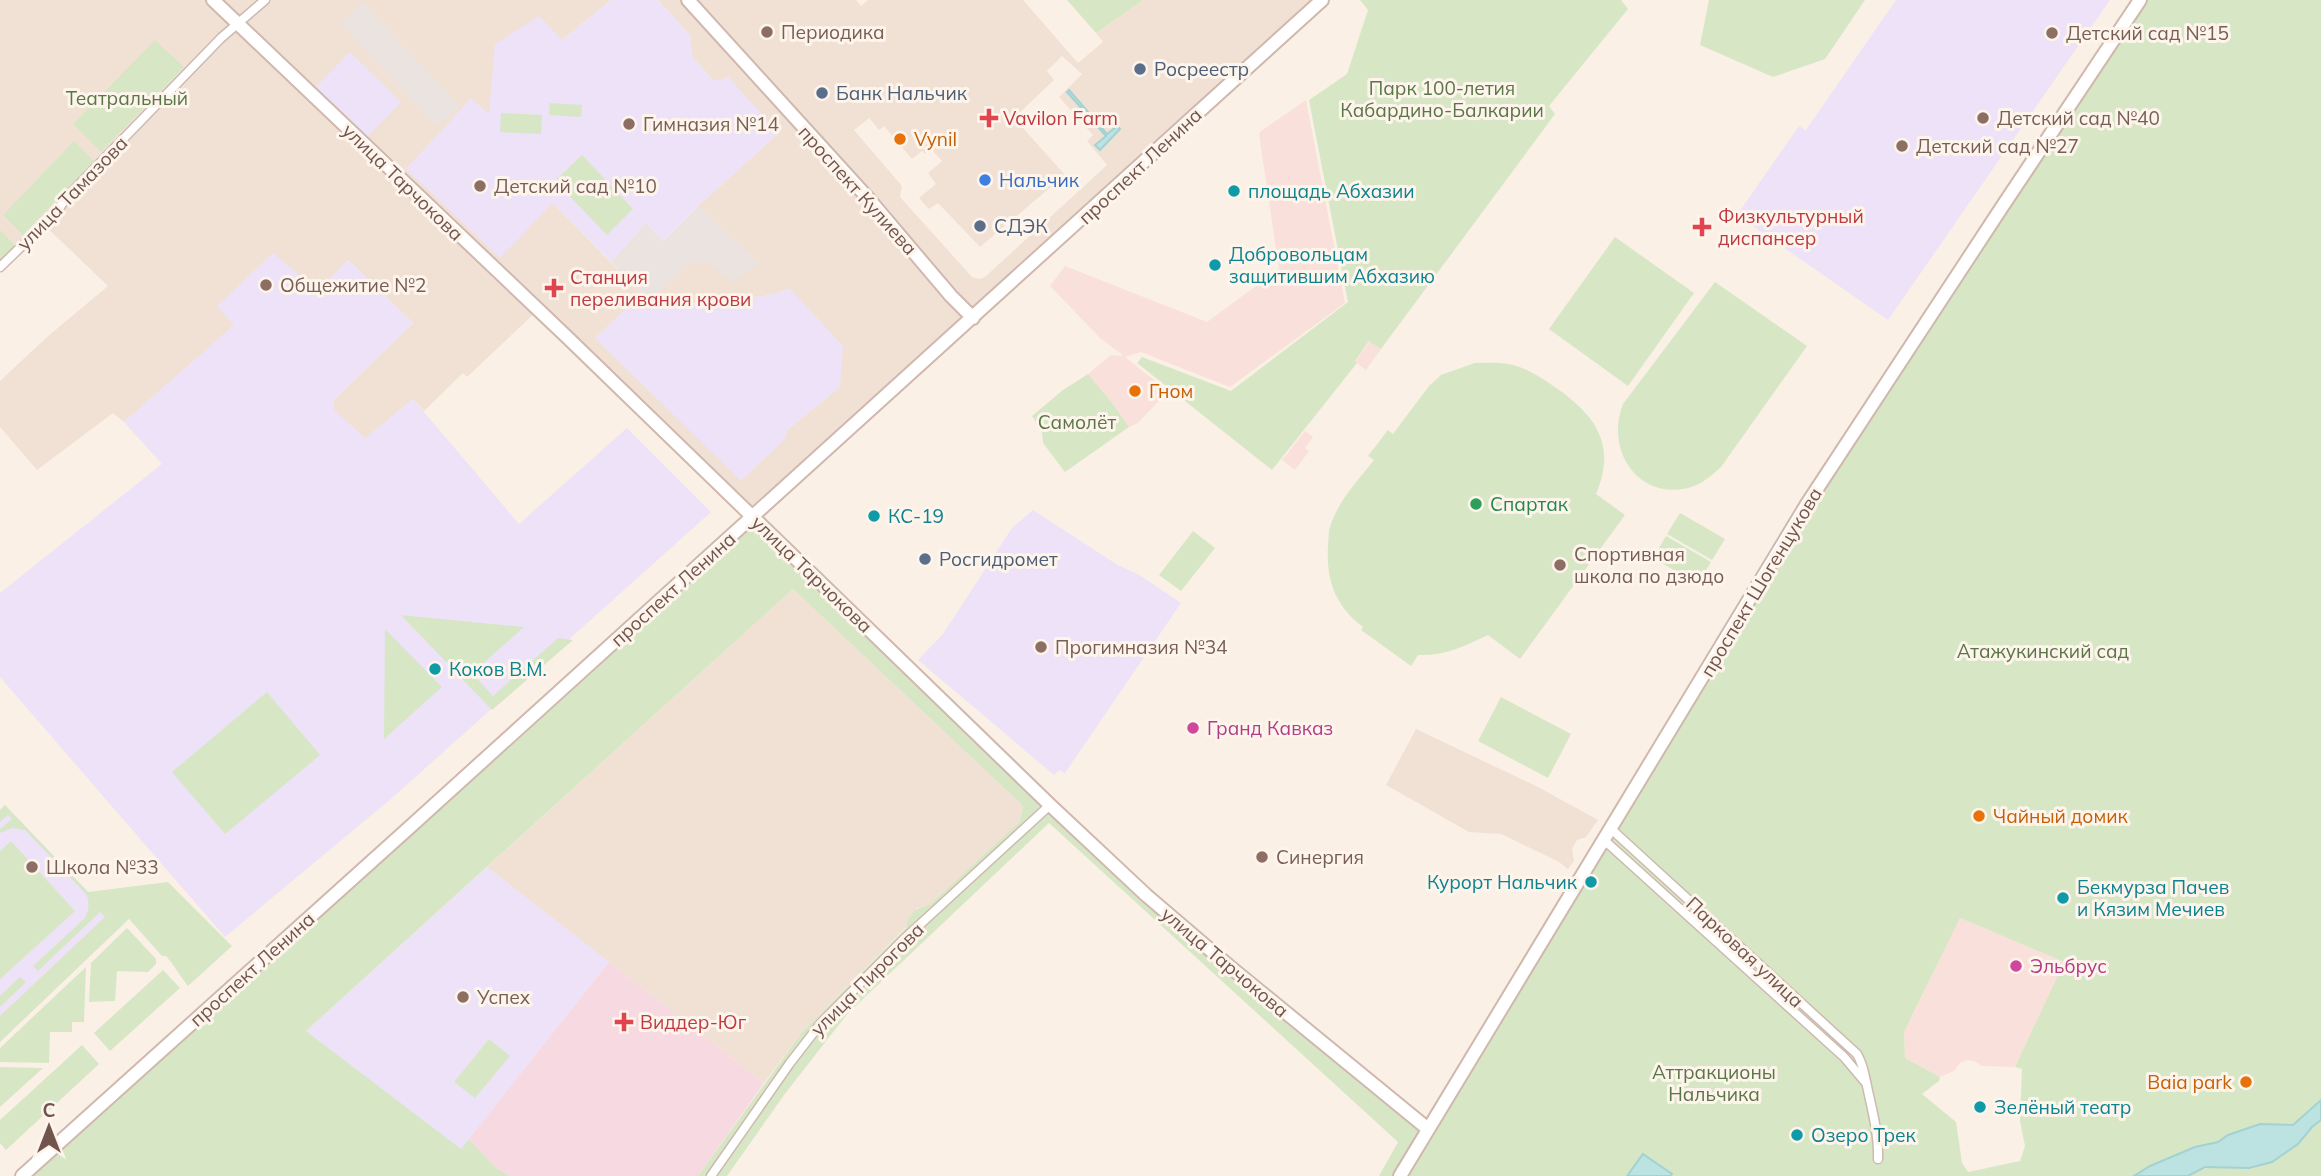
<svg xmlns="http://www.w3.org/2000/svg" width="2321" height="1176" font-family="Mulish,sans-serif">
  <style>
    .residential { fill: #f1e1d5; fill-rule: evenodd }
    .commercial { fill: #fae0da }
    .industrial { fill: #ebe3df }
    .education { fill: #ede2f7 }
    .medical { fill: #f7dae1 }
    .green { fill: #d7e7c5; fill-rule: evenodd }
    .water { fill: #bce2e2; stroke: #a3d2d3; stroke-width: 2 }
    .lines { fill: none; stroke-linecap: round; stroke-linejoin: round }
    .street-casing { stroke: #cdb9b0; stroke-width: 11 }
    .secondary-casing { stroke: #d0b8ae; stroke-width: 16 }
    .street { stroke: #fff; stroke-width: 8 }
    .secondary { stroke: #fff; stroke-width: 12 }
    .education-dot { fill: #8d6e63; stroke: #fdf4ec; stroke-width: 2.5 }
    .service-dot { fill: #5c6f8a; stroke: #fdf4ec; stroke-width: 2.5 }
    .health-dot { fill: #e0444e; stroke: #fdf4ec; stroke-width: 2.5 }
    .food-dot { fill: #e8710a; stroke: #fdf4ec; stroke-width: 2.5 }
    .shop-dot { fill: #3f7fe0; stroke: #fdf4ec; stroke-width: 2.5 }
    .culture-dot { fill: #0f9aa8; stroke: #fdf4ec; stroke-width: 2.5 }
    .leisure-dot { fill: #2e9e5b; stroke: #fdf4ec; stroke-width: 2.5 }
    .hotel-dot { fill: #d1479c; stroke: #fdf4ec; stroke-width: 2.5 }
    .labels { text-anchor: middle; stroke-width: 6; stroke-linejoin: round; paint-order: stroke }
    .education-label { font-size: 19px; fill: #785e54; stroke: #fdf4ec; text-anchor: start }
    .service-label { font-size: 19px; fill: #4e5e75; stroke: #fdf4ec; text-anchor: start }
    .park-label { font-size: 19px; fill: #5b7646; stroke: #fdf4ec }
    .health-label { font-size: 19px; fill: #be3a42; stroke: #fdf4ec; text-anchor: start }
    .food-label { font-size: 19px; fill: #c56008; stroke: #fdf4ec; text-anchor: start }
    .street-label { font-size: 19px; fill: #71554d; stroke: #fdf4ec }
    .shop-label { font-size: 19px; fill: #366cbe; stroke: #fdf4ec; text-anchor: start }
    .culture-label { font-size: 19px; fill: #0d838f; stroke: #fdf4ec; text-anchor: start }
    .leisure-label { font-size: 19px; fill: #27864d; stroke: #fdf4ec; text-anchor: start }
    .hotel-label { font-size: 19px; fill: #b23c85; stroke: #fdf4ec; text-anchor: start }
  </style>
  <rect width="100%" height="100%" fill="#faf0e6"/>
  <path class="residential" d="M0,0H611L562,40L489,115L471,99L553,203L649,302L712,220L698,206L779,133L714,81L692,57L690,35L658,0H856L861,6L868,0H1023L1078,63L1103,42L1096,33L1143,0H1322L752,517L538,310L467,377L463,373L424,411L413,399L365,439L334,410L333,401L413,323L348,260L318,291L217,306L235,325L124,422L113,413L37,470L0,427V381L47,337L108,286L39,220L0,266ZM1062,56L1082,74L1059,97L1093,135L1087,141L1107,165L985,277L979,279L972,277L900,197L902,186L854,130L869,118L879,130L884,126L912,159L922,151L925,154L931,149L942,161L928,173L936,184L919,198L929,209L938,203L980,247L1065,175L1014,118L1054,80L1047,71ZM790,289L840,387L787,430L624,310L764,296Z
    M793,589L1023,806L1019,822L929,905L917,908L906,927L802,1032L764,1083L487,867Z
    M1416,729L1538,787L1598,820L1586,837L1577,840L1572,849L1574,861L1568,869L1559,862L1501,834L1469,832L1386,785Z"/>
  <path class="commercial" d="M1306,100L1345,303L1230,387L1141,352L1125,357L1168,391L1138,423L1129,427L1113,404L1088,374L1111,355L1124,356L1101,339L1050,286L1065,266L1207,322L1279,269L1259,134L1261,131Z
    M1370,341L1381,349L1366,370L1355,362Z
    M1305,431L1313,437L1305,448L1309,451L1295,470L1282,460Z
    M1960,918L2064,962L2015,1067L1982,1066L1974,1061L1967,1060L1960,1063L1954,1071L1940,1077L1905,1058L1904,1032Z"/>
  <path class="industrial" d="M362,2L460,106L437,126L340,23Z
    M698,206L759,263L732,282L704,260L697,266L690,261L649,302L611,262L646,223L663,241Z"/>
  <path class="education" d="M611,0H658L690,35L692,57L714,81L728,77L779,133L698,206L663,241L646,223L611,262L553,203L500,258L406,169L471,98L489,114L495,44L539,16L562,40Z
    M1896,0H2110L1888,320L1737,215L1799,126L1806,130Z
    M350,52L401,102L364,140L313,90Z
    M273,253L318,291L348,260L413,323L333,401L334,410L365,438L413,399L519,524L627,428L711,512L392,798L225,937L0,677V593L162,464L124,422L234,325L217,306Z
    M790,289L843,346L840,387L787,430L786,438L741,481L595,338L624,310L764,296Z
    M1033,510L1116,564L1141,576L1181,603L1065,773L1059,770L1054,775L918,660L943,634L1012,528Z
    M5,805L119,924L0,1035V810Z
    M487,867L609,962L461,1150L306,1031Z"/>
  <path class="medical" d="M609,962L764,1083L698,1176H509L495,1167L469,1139Z"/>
  <path class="green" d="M1067,0H1143L1096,33Z
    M1360,0H1621L1628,9L1549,106L1555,114L1381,349L1369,341L1355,361L1357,363L1272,470L1137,363L1142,357L1231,391L1348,302L1309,100L1347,74L1368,10Z
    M1709,0H1865L1825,59L1773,77L1700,45Z
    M2140,0H2321V1100L2293,1125L2260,1124L2228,1135L2218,1142L2195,1147L2150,1166L2134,1176H1379L1398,1142L1049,823L848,1013L784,1095L727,1176H698L802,1032L906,928C909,913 915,908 929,905L1019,822L1023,806L793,589L306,1031L461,1149L469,1139L495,1167L509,1176H22L752,517L1050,805L1428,1129L1807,504ZM1960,918L2064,962L2015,1067L2022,1069L2020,1121L2025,1146L2020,1161L1968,1172L1962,1163L1956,1122L1922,1094L1939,1081L1940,1077L1905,1058L1904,1032Z
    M155,40L184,67L101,152L73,124Z
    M550,103L582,105L581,117L549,115Z
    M501,113L542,115L541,134L500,132Z
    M74,141L94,161L23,235L3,215Z
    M582,155L633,209L607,235L555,181Z
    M0,230L15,245L0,261Z
    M1615,237L1694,293L1628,386L1549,329Z
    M1715,282L1807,346L1721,467C1711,476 1701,485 1688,488C1637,500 1605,449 1623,404Z
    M1475,363C1487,363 1501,362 1513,365C1528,369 1540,377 1552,385C1593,413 1618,442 1596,494L1625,515L1520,659L1488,635C1465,646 1445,656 1418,655L1411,666L1361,630L1363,627C1335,606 1326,580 1328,546C1329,539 1328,531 1331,524C1339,500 1359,479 1374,460L1368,456L1388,430L1393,434L1429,386L1441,375Z
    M1088,374L1113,404L1129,427L1065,472L1043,443L1042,432L1032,416L1063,390Z
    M1680,513L1725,539L1712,560L1667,534Z
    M1193,531L1215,548L1181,591L1159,575Z
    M1666,536L1711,562L1698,584L1653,558Z
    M401,615L524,627L472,673L493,696L558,638L573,640L492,710Z
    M385,629L442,687L384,739Z
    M267,692L320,755L225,834L172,772Z
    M1501,697L1571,734L1548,778L1478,741Z
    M5,805L88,892L168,882L232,946L188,986C180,976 174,965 166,956H162L129,919L0,1042V1016L105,917L100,912L38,971L33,966L85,918C89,909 90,902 86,894L25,830L12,828L0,833V829L12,819L8,815L0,822V810Z
    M11,841L75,911L0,979V851Z
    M127,928L156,959V964L148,972L117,971L115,1001L89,1002L91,963Z
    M86,967L84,1022H72V1032H50L49,1063L0,1062V1048Z
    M163,970L180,988L110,1051L94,1033Z
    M20,977L26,982L0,1007V996Z
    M489,1039L510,1056L475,1098L454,1082Z
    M82,1045L99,1064L6,1150L0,1143V1120Z
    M0,1067L43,1068L0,1107Z
    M2321,1120V1176H2188C2212,1159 2245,1173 2272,1162C2293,1153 2303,1133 2321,1120Z"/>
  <path class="water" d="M1069,90L1107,134L1117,126L1120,129L1100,150L1095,145L1106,136L1067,92Z
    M2321,1100V1120L2312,1127L2298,1144L2272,1162L2249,1168L2205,1167L2188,1176H2134L2150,1166L2195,1147L2218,1142L2228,1135L2260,1124L2293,1125Z
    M1643,1154L1672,1174L1670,1176H1627Z"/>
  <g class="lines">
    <g class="street-casing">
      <path id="street" d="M0,267L56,213L66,198L221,38L265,0
        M1610,828L1857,1054C1864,1066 1864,1074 1867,1086C1872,1110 1879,1134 1878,1159
        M1603,839L1844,1057L1866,1083
        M711,1176L790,1063L821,1023L903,940L1050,805"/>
    </g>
    <g class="secondary-casing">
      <path id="secondary" d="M213,0L568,338L1050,805L1146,895L1229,966L1428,1129
        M688,0L867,197L951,296L973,318
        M22,1176L411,826L1322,0
        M1400,1176L1807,504L2002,207L2140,0"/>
    </g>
    <use href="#street" class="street"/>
    <use href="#secondary" class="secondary"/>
  </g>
  <g class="education-dot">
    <circle cx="767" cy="32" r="7"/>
    <circle cx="2052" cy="33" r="7"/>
    <circle cx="1983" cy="118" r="7"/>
    <circle cx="629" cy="124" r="7"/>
    <circle cx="1902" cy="146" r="7"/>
    <circle cx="480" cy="186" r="7"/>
    <circle cx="266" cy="285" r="7"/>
    <circle cx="1560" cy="565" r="7"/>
    <circle cx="1041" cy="647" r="7"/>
    <circle cx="1262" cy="857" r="7"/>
    <circle cx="32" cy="867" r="7"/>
    <circle cx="463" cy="997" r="7"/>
  </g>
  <g class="service-dot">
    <circle cx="1140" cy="69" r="7"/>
    <circle cx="822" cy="93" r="7"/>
    <circle cx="980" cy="226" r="7"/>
    <circle cx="925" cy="559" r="7"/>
  </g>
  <g class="health-dot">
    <path d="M985.5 107.5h7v7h7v7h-7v7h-7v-7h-7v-7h7z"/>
    <path d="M1698.5 216.5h7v7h7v7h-7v7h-7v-7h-7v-7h7z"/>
    <path d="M550.5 277.5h7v7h7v7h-7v7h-7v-7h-7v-7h7z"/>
    <path d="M620.5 1011.5h7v7h7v7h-7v7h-7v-7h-7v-7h7z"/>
  </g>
  <g class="food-dot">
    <circle cx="900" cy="139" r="7"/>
    <circle cx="1135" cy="391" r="7"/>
    <circle cx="1979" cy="816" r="7"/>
    <circle cx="2246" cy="1082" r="7"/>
  </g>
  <circle class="shop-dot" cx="985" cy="180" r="7"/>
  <g class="culture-dot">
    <circle cx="1234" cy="191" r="7"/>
    <circle cx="1215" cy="265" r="7"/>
    <circle cx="874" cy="516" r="7"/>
    <circle cx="435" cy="669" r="7"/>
    <circle cx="1591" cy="882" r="7"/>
    <circle cx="2063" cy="898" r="7"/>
    <circle cx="1980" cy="1107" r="7"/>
    <circle cx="1797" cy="1135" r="7"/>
  </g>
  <circle class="leisure-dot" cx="1476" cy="504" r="7"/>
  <g class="hotel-dot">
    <circle cx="1193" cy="728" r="7"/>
    <circle cx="2016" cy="966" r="7"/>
  </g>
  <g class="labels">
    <g class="education-label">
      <text x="781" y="39">Периодика</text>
      <text x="2066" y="40">Детский сад №15</text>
      <text x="1997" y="125">Детский сад №40</text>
      <text x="643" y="131">Гимназия №14</text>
      <text x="1916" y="153">Детский сад №27</text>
      <text x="494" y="193">Детский сад №10</text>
      <text x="280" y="292">Общежитие №2</text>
      <text x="1574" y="561">Спортивная<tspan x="1574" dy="22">школа по дзюдо</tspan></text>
      <text x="1055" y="654">Прогимназия №34</text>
      <text x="1276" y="864">Синергия</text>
      <text x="46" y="874">Школа №33</text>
      <text x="477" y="1004">Успех</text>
    </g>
    <g class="service-label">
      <text x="1154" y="76">Росреестр</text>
      <text x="836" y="100">Банк Нальчик</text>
      <text x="994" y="233">СДЭК</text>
      <text x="939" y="566">Росгидромет</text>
    </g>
    <g class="park-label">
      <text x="1442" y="95">Парк 100-летия<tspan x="1442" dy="22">Кабардино-Балкарии</tspan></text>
      <text x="127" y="105">Театральный</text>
      <text x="1077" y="429">Самолёт</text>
      <text x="2043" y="658">Атажукинский сад</text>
      <text x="1714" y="1079">Аттракционы<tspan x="1714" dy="22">Нальчика</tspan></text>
    </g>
    <g class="health-label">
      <text x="1003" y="125">Vavilon Farm</text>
      <text x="1718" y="223">Физкультурный<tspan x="1718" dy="22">диспансер</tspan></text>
      <text x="570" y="284">Станция<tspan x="570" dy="22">переливания крови</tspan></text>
      <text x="640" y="1029">Виддер-Юг</text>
    </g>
    <g class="food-label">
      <text x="914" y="146">Vynil</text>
      <text x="1149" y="398">Гном</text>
      <text x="1993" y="823">Чайный домик</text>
      <text x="2232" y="1089" text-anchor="end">Baia park</text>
    </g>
    <g class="street-label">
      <text transform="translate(1140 166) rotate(-43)" y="7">проспект Ленина</text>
      <text transform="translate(403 182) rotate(44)" y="7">улица Тарчокова</text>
      <text transform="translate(858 190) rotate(48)" y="7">проспект Кулиева</text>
      <text transform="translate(72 193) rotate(-46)" y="7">улица Тамазова</text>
      <text transform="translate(812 574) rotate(44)" y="7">улица Тарчокова</text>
      <text transform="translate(1761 582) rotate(-59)" y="7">проспект Шогенцукова</text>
      <text transform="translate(673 589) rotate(-42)" y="7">проспект Ленина</text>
      <text transform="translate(1745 952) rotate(43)" y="7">Парковая улица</text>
      <text transform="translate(1225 962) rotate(40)" y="7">улица Тарчокова</text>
      <text transform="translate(252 969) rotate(-42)" y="7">проспект Ленина</text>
      <text transform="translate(867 979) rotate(-45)" y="7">улица Пирогова</text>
    </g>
    <g class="shop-label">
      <text x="999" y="187">Нальчик</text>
    </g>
    <g class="culture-label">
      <text x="1248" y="198">площадь Абхазии</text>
      <text x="1229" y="261">Добровольцам<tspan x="1229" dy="22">защитившим Абхазию</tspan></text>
      <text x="888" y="523">КС-19</text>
      <text x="449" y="676">Коков В.М.</text>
      <text x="1577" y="889" text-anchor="end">Курорт Нальчик</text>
      <text x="2077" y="894">Бекмурза Пачев<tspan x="2077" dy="22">и Кязим Мечиев</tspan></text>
      <text x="1994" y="1114">Зелёный театр</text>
      <text x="1811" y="1142">Озеро Трек</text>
    </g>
    <g class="leisure-label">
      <text x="1490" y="511">Спартак</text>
    </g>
    <g class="hotel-label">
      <text x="1207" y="735">Гранд Кавказ</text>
      <text x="2030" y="973">Эльбрус</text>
    </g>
  </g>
  <g transform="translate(49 1127)" stroke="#fdf4ec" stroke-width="5" paint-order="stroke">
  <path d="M0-5L12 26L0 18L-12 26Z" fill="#71554d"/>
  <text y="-10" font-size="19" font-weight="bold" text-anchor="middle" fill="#71554d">С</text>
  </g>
</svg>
